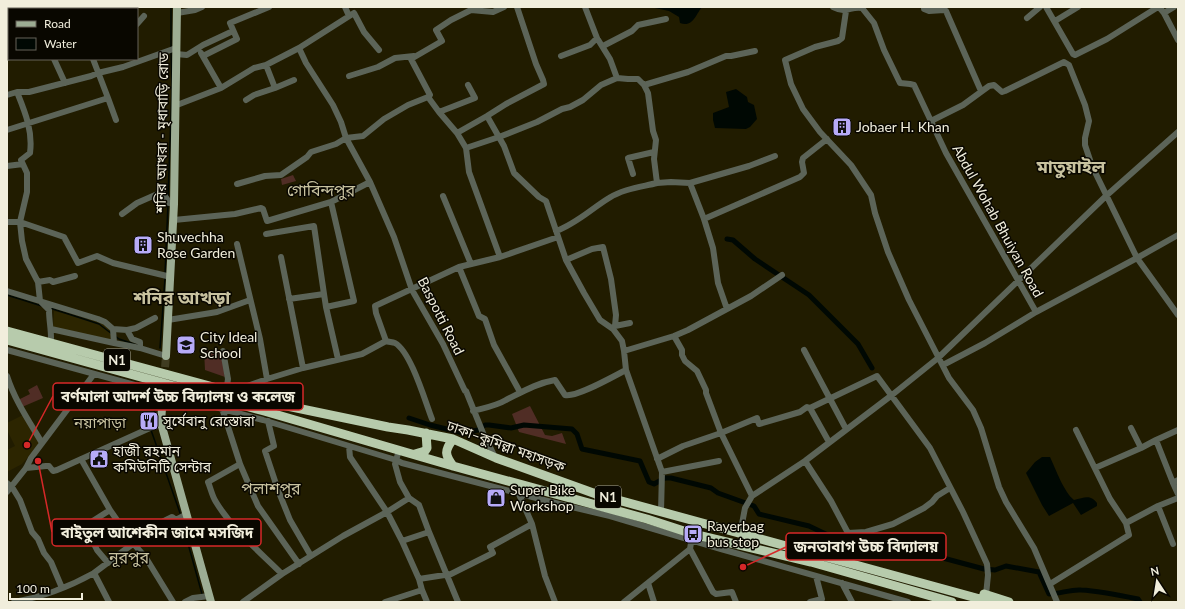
<svg xmlns="http://www.w3.org/2000/svg" width="1185" height="609" font-family="Lato,'Noto Sans Bengali',sans-serif">
  <style>
    .built { fill: #2c2500 }
    .green { fill: #502d25 }
    .water { fill: #000803 }
    .lines { fill: none; stroke-linecap: round; stroke-linejoin: round }
    .stream { stroke: #000803; stroke-width: 1.5 }
    .canal { stroke: #000803; stroke-width: 5 }
    .major-tunnel { stroke: #403c21; stroke-width: 8; stroke-dasharray: 8 4; stroke-linecap: butt }
    .minor { stroke: #5c6458; stroke-width: 6 }
    .major { stroke: #9dad94; stroke-width: 8 }
    .highway { stroke: #b7cbac; stroke-width: 9 }
    .labels { text-anchor: middle; stroke-width: 3; stroke-linejoin: round; paint-order: stroke }
    .shield { fill: #090700; stroke: #aba99a; stroke-width: 1 }
    .shield-label { font-size: 13px; font-weight: bold; fill: #f1eedc }
    .poi-label { font-size: 14px; fill: #f1eedc; stroke: #090700; text-anchor: start }
    .street-label { font-size: 14px; fill: #f1eedc; stroke: #090700 }
    .neighbourhood-label { font-size: 15px; fill: #c8c29f; stroke: #090700 }
    .quarter-label { font-size: 16px; fill: #c8c29f; stroke: #090700 }
    .district-label { font-size: 18px; font-weight: bold; fill: #c8c29f; stroke: #090700 }
    .leader { fill: none; stroke: #d62828; stroke-width: 1.5 }
    .callout-dot { fill: #d62828; stroke: #090700; stroke-width: 1.5 }
    .callout { fill: #090700; stroke: #d62828; stroke-width: 1.5 }
    .callout-label { font-size: 15px; text-anchor: middle; font-weight: bold; fill: #f1eedc }
  </style>
  <rect width="100%" height="100%" fill="#211c00"/>
  <path class="built" d="M54,311L95,321L109,327L114,331L112,344L53,329Z
    M23,415L40,443L22,464L7,472V450L15,446L7,430V423Z"/>
  <path class="green" d="M293,175L296,181L282,185L281,179Z
    M221,350L225,377L205,370L204,351Z
    M37,385L43,398L22,407L18,400L30,394L28,390Z
    M530,406L545,435L552,436L562,433L566,444L519,432L512,414Z"/>
  <path class="water" d="M650,7H702C696,14 693,28 680,23L679,17L669,11Z
    M736,89L747,97L748,102L754,105L757,119L750,127L746,129L715,128L713,120V113L729,107L726,92Z
    M1042,457H1050C1056,470 1064,492 1074,500C1084,498 1090,494 1097,503V506L1081,515L1073,503L1049,516L1042,505L1026,473L1035,462Z"/>
  <g class="lines">
    <path class="stream" d="M171,49V7
      M168,197L172,89L171,52
      M165,274L168,204
      M7,295L42,306
      M50,308L99,324L112,334
      M115,336L119,339L137,345
      M160,348L165,278
      M153,423L156,400
      M151,430L180,513
      M182,522L202,594"/>
    <path class="canal" d="M727,239L733,240L755,259L809,295L858,344L872,368
      M409,418L430,425L463,433L478,430L485,425H489L511,428L524,425L572,429L577,434L582,449L640,461L649,482L654,484L665,478H671L711,488L718,493L754,506L759,514L809,526L834,538L902,547L984,569L995,570L1006,566L1039,572L1049,594C1059,594 1072,589 1081,590C1100,591 1119,595 1138,599L1140,602"/>
    <path class="major-tunnel" d="M164,379L166,356"/>
    <path class="minor" d="M345,7L349,16
      M833,7C847,14 850,6 862,8L874,23L884,50L900,83L910,84L914,85L946,153L1036,312
      M924,7V9L929,11L944,10L946,11L981,91
      M1046,7L1073,54L1075,55L1107,39L1158,7
      M1159,7L1164,13L1178,40
      M51,9L52,7
      M101,9L103,7
      M846,11L842,38L838,41L815,47L785,60L791,84L803,109L820,132L851,165L871,195L875,213L888,252L909,300L949,378L973,410L981,428L999,487L1006,502L1034,548L1057,602
      M177,13L195,10L202,7
      M1164,13L1174,7
      M1027,18L1040,7
      M1055,21L1078,7
      M137,24L144,16
      M603,46L632,31L638,25L666,19
      M299,48L306,63L333,105L341,122L346,138L370,182L394,237L412,290L443,344L465,391H466L483,433L495,457
      M201,53L221,88
      M176,54L187,55L203,45L233,31
      M203,56L237,39L230,23L269,7
      M561,56L590,45L597,38
      M7,58L9,57
      M54,59L65,83
      M349,76L378,67L395,58L414,56
      M644,85L688,72L726,56H731L755,51
      M275,88L294,80
      M17,92C25,112 33,131 30,153L21,160L27,173V192L20,222L22,241L26,259L38,282L40,301L49,310C49,320 51,328 51,338
      M7,95L17,92H29L91,76L98,73L123,67L176,48
      M108,98L116,120
      M246,100L254,95L275,88L266,65
      M177,105L221,88L254,68L266,65L299,48L354,13L364,32L379,50
      M439,112L475,98L468,85
      M487,116L504,146L514,173L539,197L546,201L566,260L584,293L600,320L613,329L622,341L624,351L626,370L662,472L661,512
      M931,121L963,105L989,86L994,85L1002,92L1005,91L1064,62L1069,65L1085,105L1089,121L1085,138V145L1092,166L1137,258L1178,315
      M7,130L108,98L93,59
      M457,133L487,116L506,104L544,84L543,80L536,64L517,7
      M466,148L499,137L537,122L562,109L570,107L583,100L601,85L617,78
      M7,166L23,164
      M633,174L628,158L654,152
      M657,183L671,182L690,183L749,166L775,156
      M690,183L704,219L713,248L718,283L727,309
      M237,184L265,176L281,175L307,157L311,152L336,144L346,138L363,136L384,119L408,105L428,97
      M443,196L471,264
      M122,214L137,203L162,192L167,199L165,202L174,204
      M704,219L800,177L804,173L802,162L803,158L827,139
      M174,220L235,214L261,208L263,209L267,221L331,202L370,182
      M7,222H20L64,237L78,263L97,256L113,263L171,277
      M556,231C576,224 591,209 609,198C623,189 641,187 657,183L654,159L656,140L653,131L648,93L644,85L638,79H628L617,78L610,59L597,38L585,7
      M266,234L314,226L324,294
      M237,244L260,339L267,379
      M281,257L303,368
      M500,257L469,172L466,148L457,133L439,112L428,97L430,95L411,59L442,41L436,30L451,20L471,10L493,12L504,7
      M566,260L592,249L603,247L611,279L616,315L615,326L613,329
      M459,267L479,316L485,319L494,345L520,392
      M38,282L50,280L53,282L75,276
      M7,291L98,319L105,322L113,329L114,343L51,329
      M289,299L324,294L326,307L354,301L331,202
      M326,307L338,359
      M168,320L217,312L250,300
      M615,326L630,323
      M113,329L127,330L132,339L140,342V348
      M127,330L136,328L155,318
      M386,341C388,342 392,342 395,343C411,352 425,401 432,419
      M114,343L140,348L166,356
      M7,350L263,420L396,460L402,463L559,504L610,516L721,549L908,602
      M804,350L846,429
      M223,351L228,379L227,386
      M624,351L674,336L688,330L751,296L782,275
      M943,365L985,343L1036,312L1137,258L1178,235
      M7,376C15,401 29,421 42,443
      M239,389L267,379L303,368L362,354L386,341L376,313L375,306L459,267L500,257L558,237
      M222,408L240,464L258,506L299,564
      M810,408L829,442
      M473,411C484,408 496,406 506,400C522,392 537,383 555,380L565,395C576,398 614,376 626,370
      M268,421L274,446L265,451L278,490L290,520L311,556
      M1131,428L1141,448
      M1156,440L1178,430
      M349,446L350,457L387,512L402,541L429,532L419,505L409,498L400,482L395,464L399,450
      M81,459L110,510L85,526L97,550L108,563
      M657,459L683,446L721,433L706,393V390L697,371L685,361L682,355V350L674,336
      M805,461L831,501L848,533L847,557
      M240,464L208,482C211,489 212,496 216,502C233,530 259,551 282,574
      M26,468L46,466H49L53,471L57,470L161,423
      M1095,468L1141,448L1156,440L1173,483L1178,480
      M662,472L719,461
      M7,483L12,487L20,500L32,532L38,539L44,553L51,562L62,588
      M1173,483L1178,494
      M7,492L26,468L31,458L94,374
      M518,492L532,524L545,576L555,602
      M752,496L721,433L757,418L759,424L800,412L807,407L810,408L877,376L930,448L963,512L987,564L988,575L986,595
      M1158,506L1173,544
      M110,510L133,543L146,558L173,602
      M1126,523L1158,506L1178,498
      M741,529L745,508L752,496L805,461L892,395L938,358L1106,196L1178,132
      M429,532L458,602
      M848,533L866,532L893,524L924,508L932,502L937,496L950,488
      M402,541L419,579L451,574L493,553L490,547L532,524
      M690,549L713,592L716,594L732,592L736,602
      M648,583L654,602
      M842,583L852,602
      M1050,584L1129,535L1126,523L1110,499L1076,430
      M422,590L427,602
      M14,602C43,597 69,587 94,573
      M109,602L94,573L162,522L172,517L176,520L187,514
      M185,602L193,598L209,596
      M243,602L282,574L343,536L387,512L409,498
      M385,602L422,590L419,579
      M624,602L690,549L692,537
      M810,602L822,599L816,576"/>
    <path class="major" d="M166,356L174,204L177,7
      M163,393L161,423L211,602"/>
    <path class="highway" d="M7,331L268,402L388,427L408,430L453,439L496,458L596,494L991,602
      M7,340L264,411L453,466L647,519L693,534L811,562L952,602
      M453,439C444,451 445,455 453,466
      M415,454L425,451L427,448L426,433
      M984,594L1009,602"/>
  </g>
  <defs>
    <g id="building-square" transform="scale(1)"><rect x="-9" y="-9" width="18" height="18" rx="4" fill="#b7abf8" stroke="#090700"/><path d="M-4-6H4V6H1V3H-1V6H-4ZM-2.5-4.3h1.7v1.8h-1.7ZM.8-4.3h1.7v1.8H.8ZM-2.5-1h1.7V.8h-1.7ZM.8-1h1.7V.8H.8Z" fill="#111"/></g>
    <g id="school-square" transform="scale(1)"><rect x="-9" y="-9" width="18" height="18" rx="4" fill="#b7abf8" stroke="#090700"/><path d="M0-5L7-2L0 1L-7-2ZM-4 1L0 2.5L4 1V4Q0 6-4 4Z" fill="#111"/></g>
    <g id="restaurant-square" transform="scale(1)"><rect x="-9" y="-9" width="18" height="18" rx="4" fill="#b7abf8" stroke="#090700"/><path d="M-5-6h1v4h1v-4h1v4h1v-4h1v5L-1.5 .5V6h-2V.5L-5-1ZM5-6V6H3V1.5H1.5Q1.5-4 5-6Z" fill="#111"/></g>
    <g id="civic-square" transform="scale(1)"><rect x="-9" y="-9" width="18" height="18" rx="4" fill="#b7abf8" stroke="#090700"/><path d="M-.6-6.5H3V-4.5H.6V-3L4-1V1h2V6H-6V1h2V-1L-.6-3ZM-1.2 2.5V6h2.4V2.5Z" fill="#111"/></g>
    <g id="shop-square" transform="scale(1)"><rect x="-9" y="-9" width="18" height="18" rx="4" fill="#b7abf8" stroke="#090700"/><path d="M-5-2.5h2.3a2.7 3.5 0 0 1 5.4 0H5L5.5 6h-11ZM-1.5-2.5h3a1.5 2.3 0 0 0-3 0Z" fill="#111"/></g>
    <g id="bus-square" transform="scale(1)"><rect x="-9" y="-9" width="18" height="18" rx="4" fill="#b7abf8" stroke="#090700"/><path d="M-5-6H5V4H4V6H2V4H-2V6H-4V4H-5ZM-3.5-4V0h7V-4ZM-3.5 1.2v1.5H-2V1.2ZM2 1.2v1.5H3.5V1.2Z" fill="#111"/></g>
  </defs>
  <g fill-rule="evenodd">
    <use href="#building-square" x="842" y="127"/>
    <use href="#building-square" x="143" y="245"/>
    <use href="#school-square" x="186" y="345"/>
    <use href="#restaurant-square" x="149" y="421"/>
    <use href="#civic-square" x="99" y="459"/>
    <use href="#shop-square" x="496" y="498"/>
    <use href="#bus-square" x="693" y="534"/>
  </g>
  <g class="labels">
    <g class="shield">
      <rect x="104" y="349" width="26" height="22" rx="3"/>
      <rect x="595" y="486" width="26" height="22" rx="3"/>
    </g>
    <g class="shield-label">
      <text x="117" y="365">N1</text>
      <text x="608" y="502">N1</text>
    </g>
    <g class="poi-label">
      <text x="856" y="132">Jobaer H. Khan</text>
      <text x="157" y="242">Shuvechha<tspan x="157" dy="16">Rose Garden</tspan></text>
      <text x="200" y="342">City Ideal<tspan x="200" dy="16">School</tspan></text>
      <text x="163" y="426">সূর্যেবানু রেস্তোরা</text>
      <text x="113" y="456">হাজী রহমান<tspan x="113" dy="16">কমিউনিটি সেন্টার</tspan></text>
      <text x="510" y="495">Super Bike<tspan x="510" dy="16">Workshop</tspan></text>
      <text x="707" y="531">Rayerbag<tspan x="707" dy="16">bus stop</tspan></text>
    </g>
    <g class="street-label">
      <text transform="translate(162 133) rotate(-89)" y="5">শনির আখরা - মৃধাবাড়ি রোড</text>
      <text transform="translate(998 221) rotate(61)" y="5">Abdul Wohab Bhuiyan Road</text>
      <text transform="translate(441 316) rotate(63)" y="5">Baspotti Road</text>
      <text transform="translate(506 446) rotate(20)" y="5">ঢাকা–কুমিল্লা মহাসড়ক</text>
    </g>
    <g class="neighbourhood-label">
      <text x="100" y="428">নয়াপাড়া</text>
    </g>
    <g class="quarter-label">
      <text x="321" y="196">গোবিন্দপুর</text>
      <text x="271" y="494">পলাশপুর</text>
      <text x="129" y="563">নূরপুর</text>
    </g>
    <g class="district-label">
      <text x="1071" y="173">মাতুয়াইল</text>
      <text x="182" y="304">শনির আখড়া</text>
    </g>
  </g>
  <path class="leader" d="M27 445L53 396M38 461L52 532M743 567L786 547"/>
  <g class="callout-dot">
    <circle cx="27" cy="445" r="4"/>
    <circle cx="38" cy="461" r="4"/>
    <circle cx="743" cy="567" r="4"/>
  </g>
  <g class="callout">
    <rect x="53" y="383" width="250" height="27" rx="4"/>
    <rect x="52" y="519" width="209" height="27" rx="4"/>
    <rect x="786" y="533" width="160" height="27" rx="4"/>
  </g>
  <g class="callout-label">
    <text x="178" y="402">বর্ণমালা আদর্শ উচ্চ বিদ্যালয় ও কলেজ</text>
    <text x="157" y="538">বাইতুল আশেকীন জামে মসজিদ</text>
    <text x="866" y="552">জনতাবাগ উচ্চ বিদ্যালয়</text>
  </g>
  <rect width="1185" height="609" fill="none" stroke="#f1eedc" stroke-width="16"/>
  <rect x="8" y="8" width="130" height="52" fill="#090700" stroke="#666358"/>
  <rect x="16" y="21" width="20" height="6" fill="#9dad94" stroke="#666358"/>
  <text x="44" y="28" font-size="12" fill="#f1eedc">Road</text>
  <rect x="16" y="38" width="20" height="12" fill="#000803" stroke="#666358"/>
  <text x="44" y="48" font-size="12" fill="#f1eedc">Water</text>
  <g transform="translate(1157 581) rotate(348)" stroke="#090700" stroke-width="3" paint-order="stroke">
  <path d="M0-3L7 15L0 10L-7 15Z" fill="#f1eedc"/>
  <text y="-6" font-size="11" font-weight="bold" text-anchor="middle" fill="#f1eedc">N</text>
  </g>
  <path d="M10 593v6h72v-6" fill="none" stroke="#f1eedc" stroke-width="2"/>
  <text x="16" y="593" font-size="12" fill="#f1eedc" stroke="#090700" stroke-width="3" paint-order="stroke">100 m</text>
</svg>
